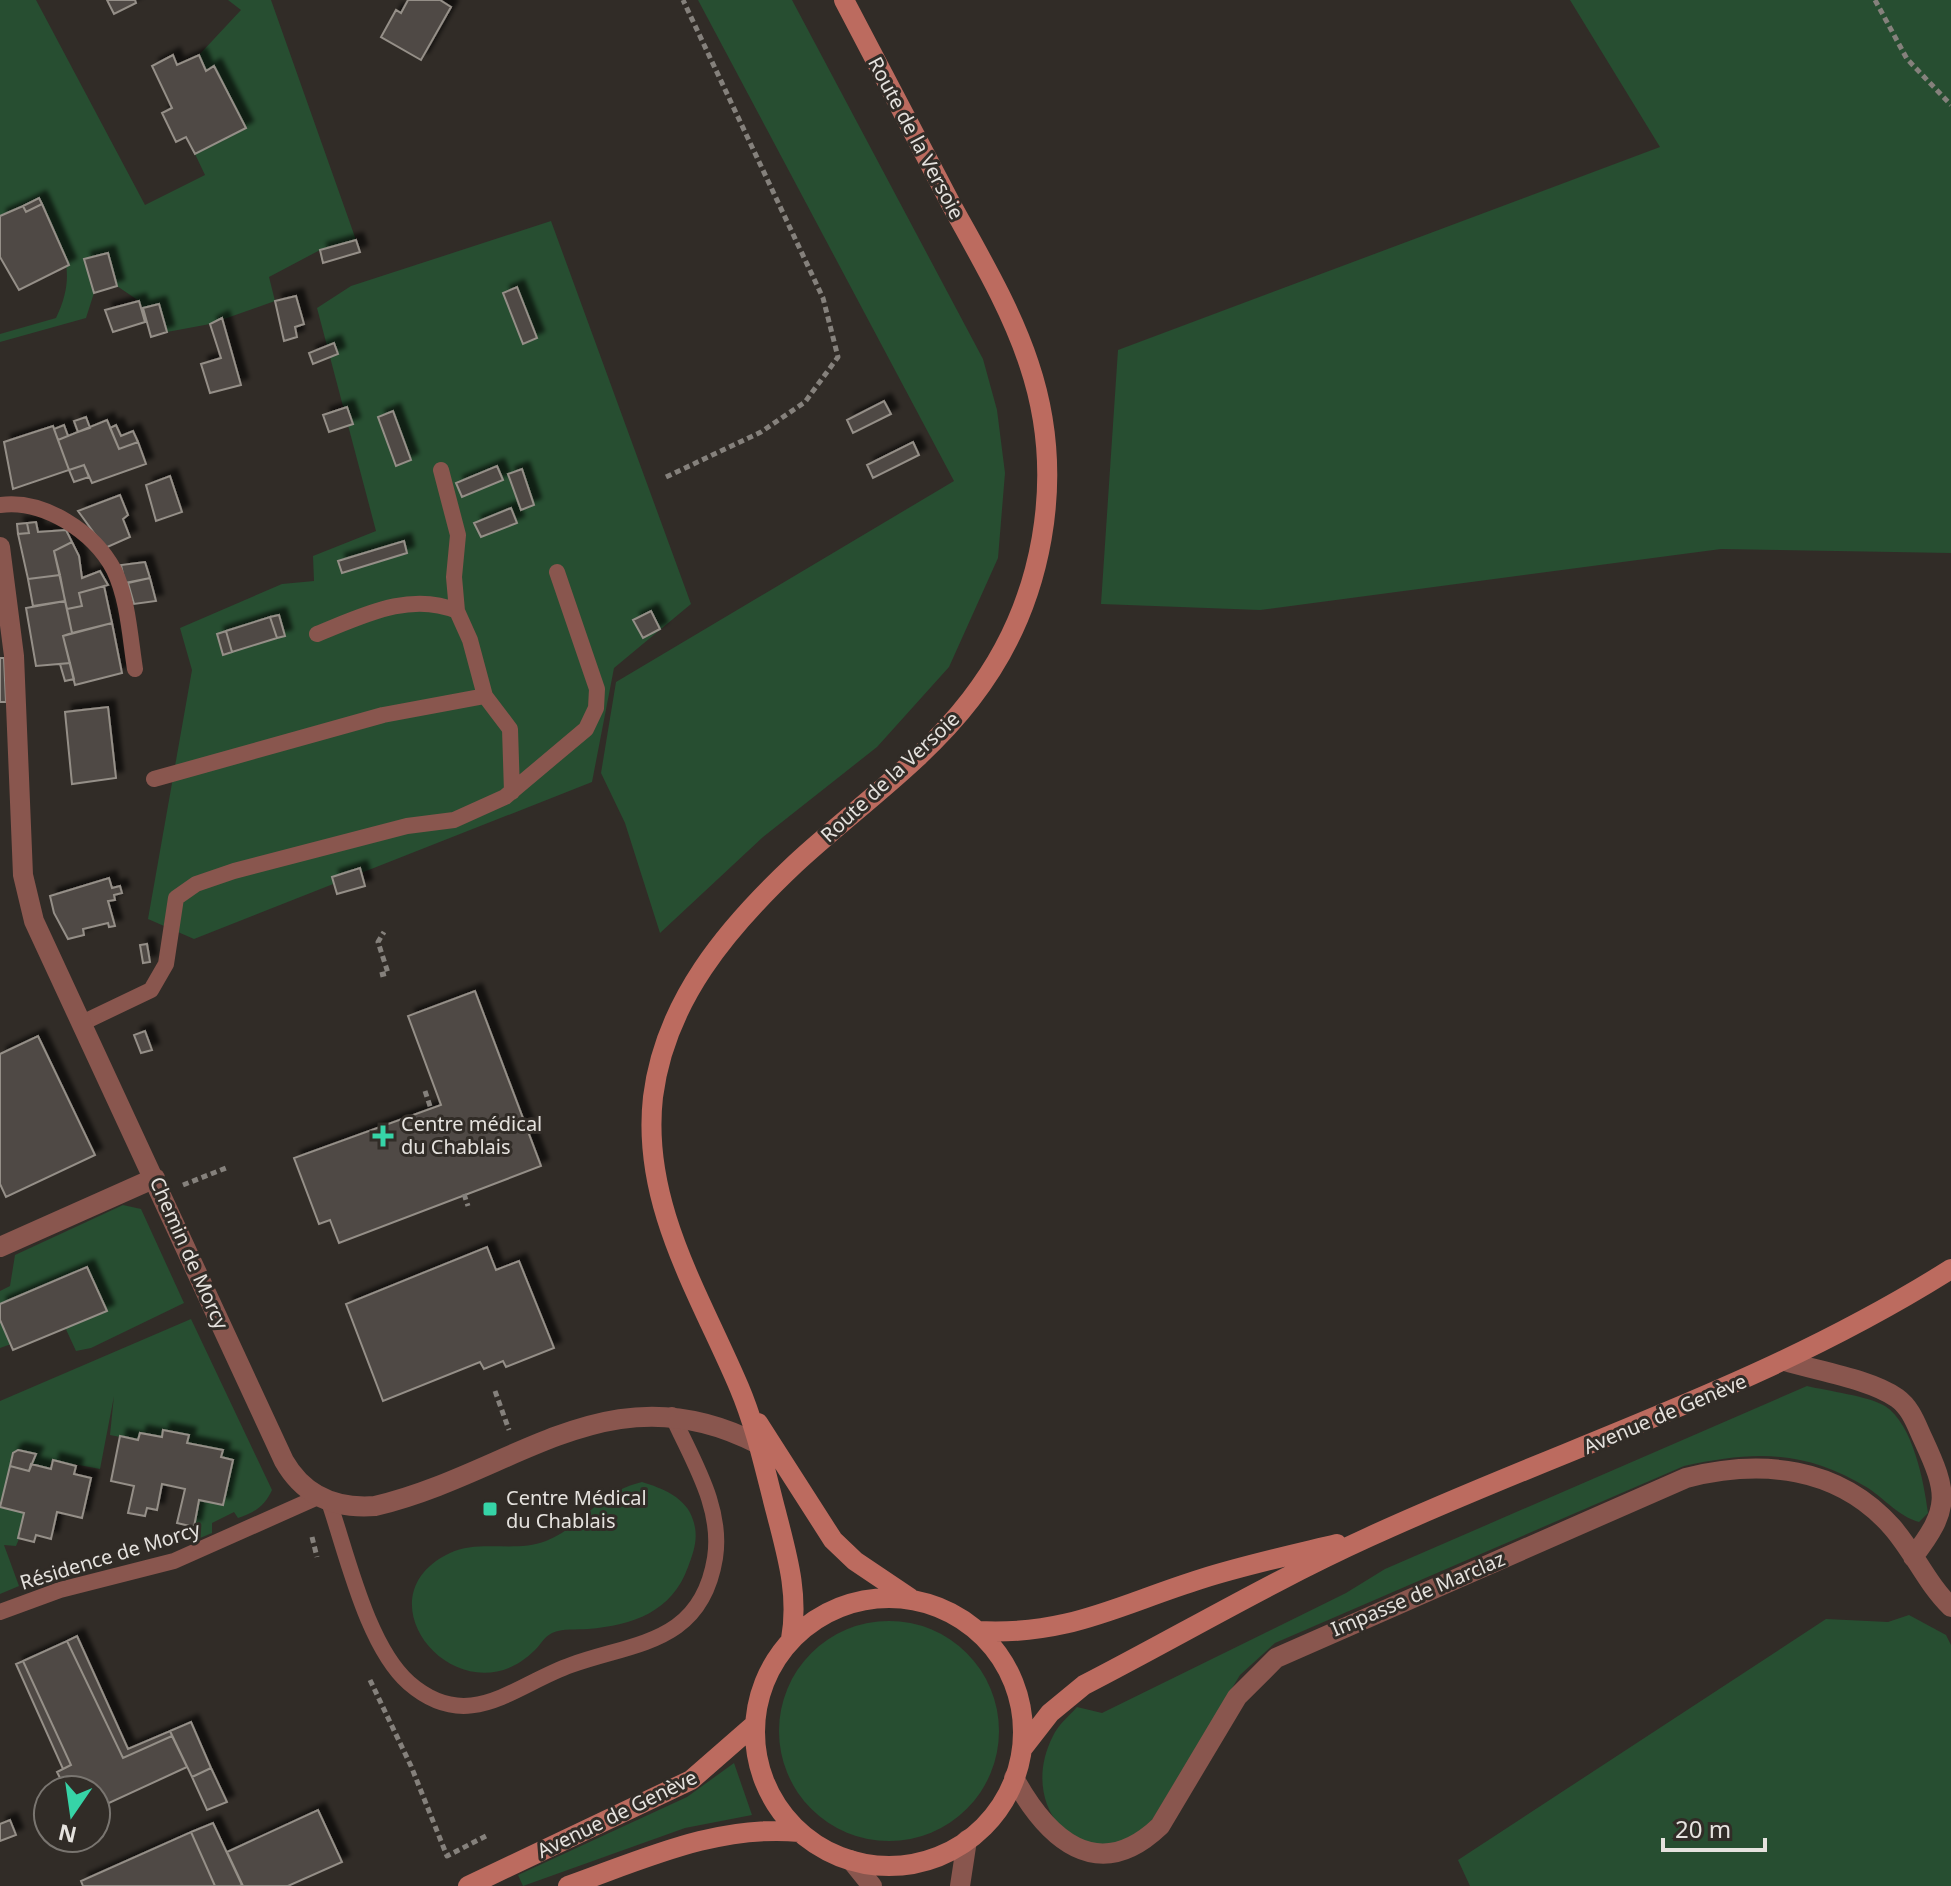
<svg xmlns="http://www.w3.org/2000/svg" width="1951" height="1886" font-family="'Noto Sans',sans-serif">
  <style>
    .green { fill: #274e31 }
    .building { fill: #4f4a44; stroke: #958f88; stroke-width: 2; filter: url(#shadow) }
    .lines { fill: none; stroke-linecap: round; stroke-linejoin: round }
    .path { stroke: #85817c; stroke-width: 5; stroke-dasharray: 6 4; stroke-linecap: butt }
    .service { stroke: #89564e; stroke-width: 16 }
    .minor { stroke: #89564e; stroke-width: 20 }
    .tertiary { stroke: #89564e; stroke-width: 20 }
    .secondary { stroke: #bc6b5f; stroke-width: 20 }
    .poi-dot { fill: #36d4a7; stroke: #312c27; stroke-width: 3 }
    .labels { text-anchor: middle; stroke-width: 6; stroke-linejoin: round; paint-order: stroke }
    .street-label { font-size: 20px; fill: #e5e2de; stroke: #312c27 }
    .poi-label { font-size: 20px; fill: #e5e2de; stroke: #312c27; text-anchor: start }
  </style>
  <defs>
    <filter id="shadow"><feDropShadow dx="7" dy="-7" stdDeviation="2" flood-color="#0009"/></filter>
  </defs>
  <rect width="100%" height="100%" fill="#312c27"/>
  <path class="green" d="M0,0H36L145,205L205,175L195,154L246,128L214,67L206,71L199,55L241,10L228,0H271L356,240L320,250L269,277L275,301L210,324L167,332L159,304L143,308L139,301L117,286L108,253L85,259L94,293L86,318L0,342V334L56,318C80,268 60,244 39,198L0,216Z
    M698,0H792L983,359L997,410L1005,473L998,558L949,667L877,747L763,837L660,933L625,823L601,773L616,682L954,481Z
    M1570,0H1951V553L1721,549L1260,610L1101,604L1118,350L1660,147Z
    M551,221L691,604L614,668L592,782L194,939L148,919L192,670L180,628L282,584L314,581L313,556L376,531L317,308L351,286Z
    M123,1205L141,1209L184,1303L91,1348L76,1351L64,1325L0,1348V1291L10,1286L15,1255Z
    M191,1319L272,1490C265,1506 254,1513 238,1518L234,1512L212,1523V1533L193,1541L199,1500L223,1504L233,1460L221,1457L222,1450L187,1443L188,1434L162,1437L161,1445L110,1435L114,1396L100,1469L52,1460L16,1546L4,1545L19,1586L0,1594V1401Z
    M1807,1386C1828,1391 1868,1396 1885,1406C1913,1424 1924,1482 1928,1513L1919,1522C1898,1516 1886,1500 1868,1488C1804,1449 1754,1451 1684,1466L1275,1643L1240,1675L1151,1822C1086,1884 1015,1809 1053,1736C1058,1725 1069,1716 1077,1707L1102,1713L1346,1593L1385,1569Z
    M642,1482C662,1488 687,1498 693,1520C699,1537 694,1551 688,1567C672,1612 633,1625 588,1629C577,1630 562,1628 552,1633C544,1637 541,1644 535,1650C461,1724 354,1598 450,1553C479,1539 515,1553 546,1541C585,1525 596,1493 642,1482Z
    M1909,1615L1946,1635L1951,1645V1886H1470L1458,1860L1826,1619L1888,1622Z
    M779 1731a110 110 0 1 1 220 0a110 110 0 1 1-220 0Z
    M734,1763L752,1815L685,1828L523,1886L518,1875L687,1797Z"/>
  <path class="building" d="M107,0H135L136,3L114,14Z
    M408,0H440L451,7L421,60L381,37L396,10L401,13Z
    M173,55L177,65L199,55L206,71L214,66L246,128L195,154L186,137L176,142L162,113L172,108L152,66Z
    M39,198L42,204L26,212L23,206Z
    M42,204L69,265L19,290L0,257V216L23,206L26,212Z
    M356,240L360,252L323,263L320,250Z
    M108,253L117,286L94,293L84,259Z
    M517,287L537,338L523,344L503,293Z
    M296,296L304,324L295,327L297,337L284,341L275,301Z
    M139,301L145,322L113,332L105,310Z
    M159,304L167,332L151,337L143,308Z
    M222,318L241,385L210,393L201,364L221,358L210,324Z
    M334,343L338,354L313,364L309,353Z
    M884,401L891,414L853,433L847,420Z
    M347,407L353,424L329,432L323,415Z
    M393,411L411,460L396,466L378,417Z
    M86,417L90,428L78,432L74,421Z
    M107,420L119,449L138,442L146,464L92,483L84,465L69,470L58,440Z
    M64,425L68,436L58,440L54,429Z
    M116,425L121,436L133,431L138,442L119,449L110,428Z
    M53,426L69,470L13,489L4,442Z
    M913,442L919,455L873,478L867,465Z
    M84,465L89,477L74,482L69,470Z
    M497,466L503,480L462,497L456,483Z
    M522,469L534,505L521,510L508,474Z
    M170,476L182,512L156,521L146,485Z
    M120,495L128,515L123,519L130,537L105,548L78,511Z
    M511,508L517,523L481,537L474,523Z
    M36,522L38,532L66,530L72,542L54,551L60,575L28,579L18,534L29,533L27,523Z
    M27,523L29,533L18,534L17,524Z
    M404,541L407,553L342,573L338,561Z
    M72,542L79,556L82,578L100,571L108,585L79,593L82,606L67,609L54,551Z
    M145,562L150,578L125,583L121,565Z
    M60,575L65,601L33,606L28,579Z
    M150,578L156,601L134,604L128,583Z
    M104,586L112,623L72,633L67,609L82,606L79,593Z
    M65,601L72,633L63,636L70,663L36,666L26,608Z
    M651,611L660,629L643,638L633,620Z
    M279,615L285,636L277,638L270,617Z
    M270,617L277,638L232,652L226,631Z
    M112,623L122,673L75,685L63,636Z
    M226,631L232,652L223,655L217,634Z
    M0,658H4L6,702H0Z
    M70,663L74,679L65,681L60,664Z
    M108,707L116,778L72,784L65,712Z
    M360,868L365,886L337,894L332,877Z
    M109,878L112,888L120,886L122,893L114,895L115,900L108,901L115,926L109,927L108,923L83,929L84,935L68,939L54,913L50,896Z
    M147,944L150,962L143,963L140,945Z
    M475,991L541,1166L339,1243L330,1220L319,1224L294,1158L441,1105L408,1016Z
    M145,1031L152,1050L141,1053L134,1035Z
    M38,1036L95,1155L6,1197L0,1184V1054Z
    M487,1247L496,1270L519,1261L554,1348L506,1367L503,1361L484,1369L480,1362L383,1401L346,1304Z
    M87,1267L107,1311L13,1350L0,1320V1304Z
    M163,1430L189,1435L187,1443L223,1450L221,1457L233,1460L223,1505L199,1500L194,1527L177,1523L185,1489L162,1484L157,1510L147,1508L145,1516L128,1513L134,1486L111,1481L120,1436L138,1440L140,1433L162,1437Z
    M18,1450L36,1454L29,1471L10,1466L13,1453Z
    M53,1460L76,1466L74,1474L91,1478L82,1518L57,1512L51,1539L36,1535L34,1542L18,1538L24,1513L0,1507L10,1466L29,1471L31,1464L51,1469Z
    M77,1636L128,1749L170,1731L172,1736L123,1758L67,1641Z
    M67,1641L123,1758L172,1736L187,1767L96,1809V1790H74L71,1783L64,1786L57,1772L71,1765L23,1661Z
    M23,1661L71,1765L63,1769L16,1664Z
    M191,1722L211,1768L192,1777L170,1731Z
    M211,1768L227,1802L207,1810L192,1777Z
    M318,1810L342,1862L288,1886H243L227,1852Z
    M10,1820L16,1835L0,1841V1824Z
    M213,1823L242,1885L240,1886H215L191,1832Z
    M191,1832L215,1886H83L81,1881Z"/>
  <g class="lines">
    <path class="path" d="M1875,0L1907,59L1951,105
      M666,477L761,432L805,402L838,357L823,298L683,0
      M380,975L388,973L378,942L384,932
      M425,1091L431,1109
      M183,1185L226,1168
      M464,1194L468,1206
      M495,1391L509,1430
      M312,1537L317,1557
      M370,1680L411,1766L447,1856L486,1836"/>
    <path class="service" d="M441,470L458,535L454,577L457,611L470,640L485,696L510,729L512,792
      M0,505C44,499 94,532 114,570C128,599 130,637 135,669
      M317,634C362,616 410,591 457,611
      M154,779L383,715L485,696
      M82,1023L151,990L166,964L176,898L196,884L234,871L407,826L454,820L505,797L586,729L596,708L597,689L557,572
      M329,1502C347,1554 367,1646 409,1683C469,1735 514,1685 571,1665C635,1642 701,1644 715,1558C723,1507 692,1460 672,1415
      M0,1612L60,1590L174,1561L318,1497"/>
    <path class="minor" d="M0,547L14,656L23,875L34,921L284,1461C304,1496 336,1509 375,1506C515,1473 610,1367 758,1444
      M0,1247L155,1178
      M1785,1361C1817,1371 1870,1379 1897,1398C1911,1408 1916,1424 1923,1439C1948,1493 1951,1508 1913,1557
      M1014,1778C1047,1838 1097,1886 1160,1826L1237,1697L1276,1658L1686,1478C1761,1459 1838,1466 1892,1527C1914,1552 1927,1584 1951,1607"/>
    <path class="tertiary" d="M851,1860L872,1886
      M960,1886L967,1840"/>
    <path class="secondary" d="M758,1423L833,1540L855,1561L910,1598
      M755 1732a134 134 0 1 1 268 0a134 134 0 1 1-268 0Z
      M977,1631C1068,1636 1118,1605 1201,1579C1245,1565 1291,1555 1337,1544
      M791,1639C799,1594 787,1555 776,1512C765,1470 756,1427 739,1387C699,1293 641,1203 653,1097C665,1001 727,928 795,864C853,810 923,762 971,699C1044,605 1067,477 1029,364C1011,309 980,257 952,206C916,137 880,69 844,0
      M1022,1749L1050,1713L1084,1685C1179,1636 1272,1581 1369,1537C1567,1446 1764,1387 1951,1269
      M468,1886L691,1780L754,1725
      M568,1886C644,1859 718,1824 800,1832"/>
  </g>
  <g class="poi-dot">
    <path d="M379 1124h8v8h8v8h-8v8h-8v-8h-8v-8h8z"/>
    <rect x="482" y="1501" width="16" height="16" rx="4"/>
  </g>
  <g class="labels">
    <g class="street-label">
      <text transform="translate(916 138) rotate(62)" y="7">Route de la Versoie</text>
      <text transform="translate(890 777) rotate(-43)" y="7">Route de la Versoie</text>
      <text transform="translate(189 1253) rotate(66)" y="7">Chemin de Morcy</text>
      <text transform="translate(1665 1414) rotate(-23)" y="7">Avenue de Genève</text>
      <text transform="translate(110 1556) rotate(-17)" y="7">Résidence de Morcy</text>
      <text transform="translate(1418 1594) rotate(-23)" y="7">Impasse de Marclaz</text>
      <text transform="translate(617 1814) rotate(-26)" y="7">Avenue de Genève</text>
    </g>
    <g class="poi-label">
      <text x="401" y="1131">Centre médical<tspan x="401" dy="23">du Chablais</tspan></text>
      <text x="506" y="1505">Centre Médical<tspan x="506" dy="23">du Chablais</tspan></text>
    </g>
  </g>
  <g transform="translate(72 1814) rotate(193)"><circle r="38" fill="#312c27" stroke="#797570" stroke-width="2"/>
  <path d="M0-6L14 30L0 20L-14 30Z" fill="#36d4a7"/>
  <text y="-12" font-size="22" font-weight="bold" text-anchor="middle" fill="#e5e2de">N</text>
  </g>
  <path d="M1663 1838v12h102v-12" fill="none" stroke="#e5e2de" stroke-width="4"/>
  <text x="1675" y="1838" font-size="24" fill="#e5e2de" stroke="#312c27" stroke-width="6" paint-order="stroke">20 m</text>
</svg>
